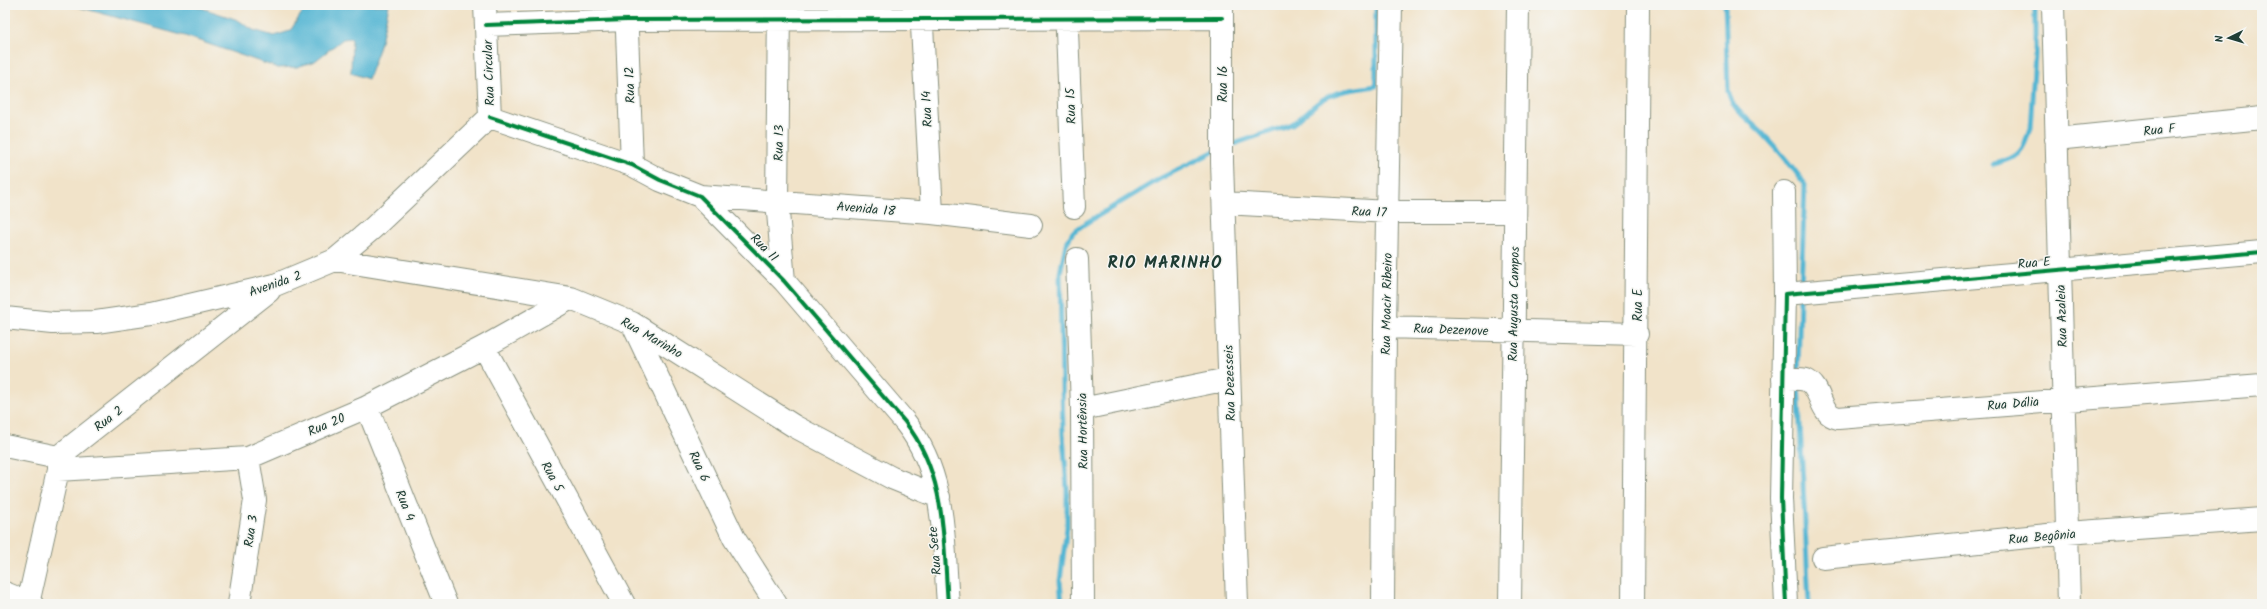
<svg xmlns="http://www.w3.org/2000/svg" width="2267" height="609" font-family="Kalam,sans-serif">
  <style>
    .water { fill: #54b6d3; stroke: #3a7a84 }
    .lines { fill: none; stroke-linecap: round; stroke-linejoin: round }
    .stream { stroke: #54b6d3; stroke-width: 5 }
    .minor-casing { stroke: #88907e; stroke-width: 24 }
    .minor { stroke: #fff; stroke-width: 22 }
    .cycleway-casing { stroke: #f6f6f2; stroke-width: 6 }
    .cycleway { stroke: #00873e; stroke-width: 4 }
    .labels { text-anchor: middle; stroke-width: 3; stroke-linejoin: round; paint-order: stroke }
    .street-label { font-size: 13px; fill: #1f3d34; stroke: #f6f6f2 }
    .district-label { font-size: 17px; font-weight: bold; letter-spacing: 1px; fill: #1f3d34; stroke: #f6f6f2 }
  </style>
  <rect width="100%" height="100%" fill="#f6f6f2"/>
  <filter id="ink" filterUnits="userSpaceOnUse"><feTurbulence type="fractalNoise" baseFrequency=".025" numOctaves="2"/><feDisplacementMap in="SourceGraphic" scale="8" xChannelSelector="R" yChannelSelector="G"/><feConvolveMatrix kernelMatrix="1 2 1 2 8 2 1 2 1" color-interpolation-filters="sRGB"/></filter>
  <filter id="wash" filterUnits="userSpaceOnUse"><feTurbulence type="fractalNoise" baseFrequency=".012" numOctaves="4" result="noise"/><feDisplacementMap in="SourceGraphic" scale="16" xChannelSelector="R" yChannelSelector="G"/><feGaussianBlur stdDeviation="0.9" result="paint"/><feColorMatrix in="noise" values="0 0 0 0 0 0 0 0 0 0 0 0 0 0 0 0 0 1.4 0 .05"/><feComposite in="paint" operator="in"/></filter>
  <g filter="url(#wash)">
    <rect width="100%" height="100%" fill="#f1e3c9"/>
    <path class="water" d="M71,5H193L238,20L253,30L274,36L290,31L307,5H389L380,46L368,79L351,73L352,38L343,39L315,61L297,67L278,68L185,36Z"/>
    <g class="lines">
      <path class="stream" d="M1725,5L1728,91C1733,113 1752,121 1766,137C1780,152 1794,168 1805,185L1801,287
        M1228,146L1292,124C1302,118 1309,109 1319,102C1335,90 1357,89 1376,86V5
        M1994,164C2018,158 2024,152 2030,128L2035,55V5
        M1798,373L1800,297
        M1798,383L1809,604
        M1062,604L1060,581L1067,527V489L1063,434L1060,273L1066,244L1073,232L1086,223L1161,178L1217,150"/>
    </g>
  </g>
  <g filter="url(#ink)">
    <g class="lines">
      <g class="minor-casing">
        <path id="minor" d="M485,5L490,117
          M626,5L632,165
          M779,5L777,201L784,281
          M1066,5L1074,207
          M1222,5V162L1237,604
          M2053,5L2069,604
          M921,7L932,213
          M486,25L626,20L1222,18
          M490,117L632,165L660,180L700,196L784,281L905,422C947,475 943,540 948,604
          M2056,139L2262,118
          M1784,192L1785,294
          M700,196L932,213L1031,225
          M1224,203L1389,212H1514
          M1077,259L1082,409L1083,604
          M335,260L571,298L632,323L794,426L892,478L939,497
          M5,318L53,323L96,322L151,314L275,285L335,260L373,228L490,117
          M632,323L734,538L776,604
          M1385,327L1637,334
          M484,347L624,604
          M1783,379C1790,379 1800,378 1806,380C1823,388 1818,414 1838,418L2262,385
          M367,407L446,604
          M1082,409L1228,379
          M5,446L58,457
          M58,457L269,291
          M58,470L248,458L367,407L484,347L571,298
          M1823,558L2067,533L2262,519
          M5,593L32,604
          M28,604L58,470V457
          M239,604L255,500L248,458
          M1383,604L1385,327L1391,5
          M1510,604L1518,5
          M1633,604L1638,5
          M1786,604L1781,498L1785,294L2262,252"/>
      </g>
      <use href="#minor" class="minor"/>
      <g class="cycleway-casing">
        <path id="cycleway" d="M486,25L626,20L1222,18
          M490,117L632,165L660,180L700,196L784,281L905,422C947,475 943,540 948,604
          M1786,604L1781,498L1785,294L2262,252"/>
      </g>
      <use href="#cycleway" class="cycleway"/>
    </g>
  </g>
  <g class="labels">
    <g class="street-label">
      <text transform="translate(488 73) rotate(-92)" y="5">Rua Circular</text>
      <text transform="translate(1222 84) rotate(-90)" y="5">Rua 16</text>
      <text transform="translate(629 85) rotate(-92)" y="5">Rua 12</text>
      <text transform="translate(1070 106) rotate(-92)" y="5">Rua 15</text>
      <text transform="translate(926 109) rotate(-93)" y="5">Rua 14</text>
      <text transform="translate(2159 129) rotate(-6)" y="5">Rua F</text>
      <text transform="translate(778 143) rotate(-89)" y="5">Rua 13</text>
      <text transform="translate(866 208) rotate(5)" y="5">Avenida 18</text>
      <text transform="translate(1369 211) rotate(2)" y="5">Rua 17</text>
      <text transform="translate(765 247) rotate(45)" y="5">Rua 11</text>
      <text transform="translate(2034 262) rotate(-5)" y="5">Rua E</text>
      <text transform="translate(275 283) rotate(-19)" y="5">Avenida 2</text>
      <text transform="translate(1386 304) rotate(-89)" y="5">Rua Moacir Ribeiro</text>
      <text transform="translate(1513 304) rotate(-89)" y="5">Rua Augusta Campos</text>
      <text transform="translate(1637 305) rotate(-90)" y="5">Rua E</text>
      <text transform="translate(2061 316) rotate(-92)" y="5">Rua Azaleia</text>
      <text transform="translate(1451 329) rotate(2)" y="5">Rua Dezenove</text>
      <text transform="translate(652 337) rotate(30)" y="5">Rua Marinho</text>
      <text transform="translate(1229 383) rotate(-92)" y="5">Rua Dezesseis</text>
      <text transform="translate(2013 403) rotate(-5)" y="5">Rua Dália</text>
      <text transform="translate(108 418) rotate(-38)" y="5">Rua 2</text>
      <text transform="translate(326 424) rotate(-23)" y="5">Rua 20</text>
      <text transform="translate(1082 431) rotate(-91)" y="5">Rua Hortênsia</text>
      <text transform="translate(700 466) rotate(65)" y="5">Rua 6</text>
      <text transform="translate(553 476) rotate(61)" y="5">Rua 5</text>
      <text transform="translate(406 505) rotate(68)" y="5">Rua 4</text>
      <text transform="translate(250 531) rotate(-81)" y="5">Rua 3</text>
      <text transform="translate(2042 536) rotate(-5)" y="5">Rua Begônia</text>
      <text transform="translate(934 551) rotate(-95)" y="5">Rua Sete</text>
    </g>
    <g class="district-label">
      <text x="1165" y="268">RIO MARINHO</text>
    </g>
  </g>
  <rect width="2267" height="609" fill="none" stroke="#f6f6f2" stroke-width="20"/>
  <g transform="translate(2229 38) rotate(265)" stroke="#f6f6f2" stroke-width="3" paint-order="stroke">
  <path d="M0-3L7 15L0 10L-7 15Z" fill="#1f3d34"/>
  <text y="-6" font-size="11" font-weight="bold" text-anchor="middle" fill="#1f3d34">N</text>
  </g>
</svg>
